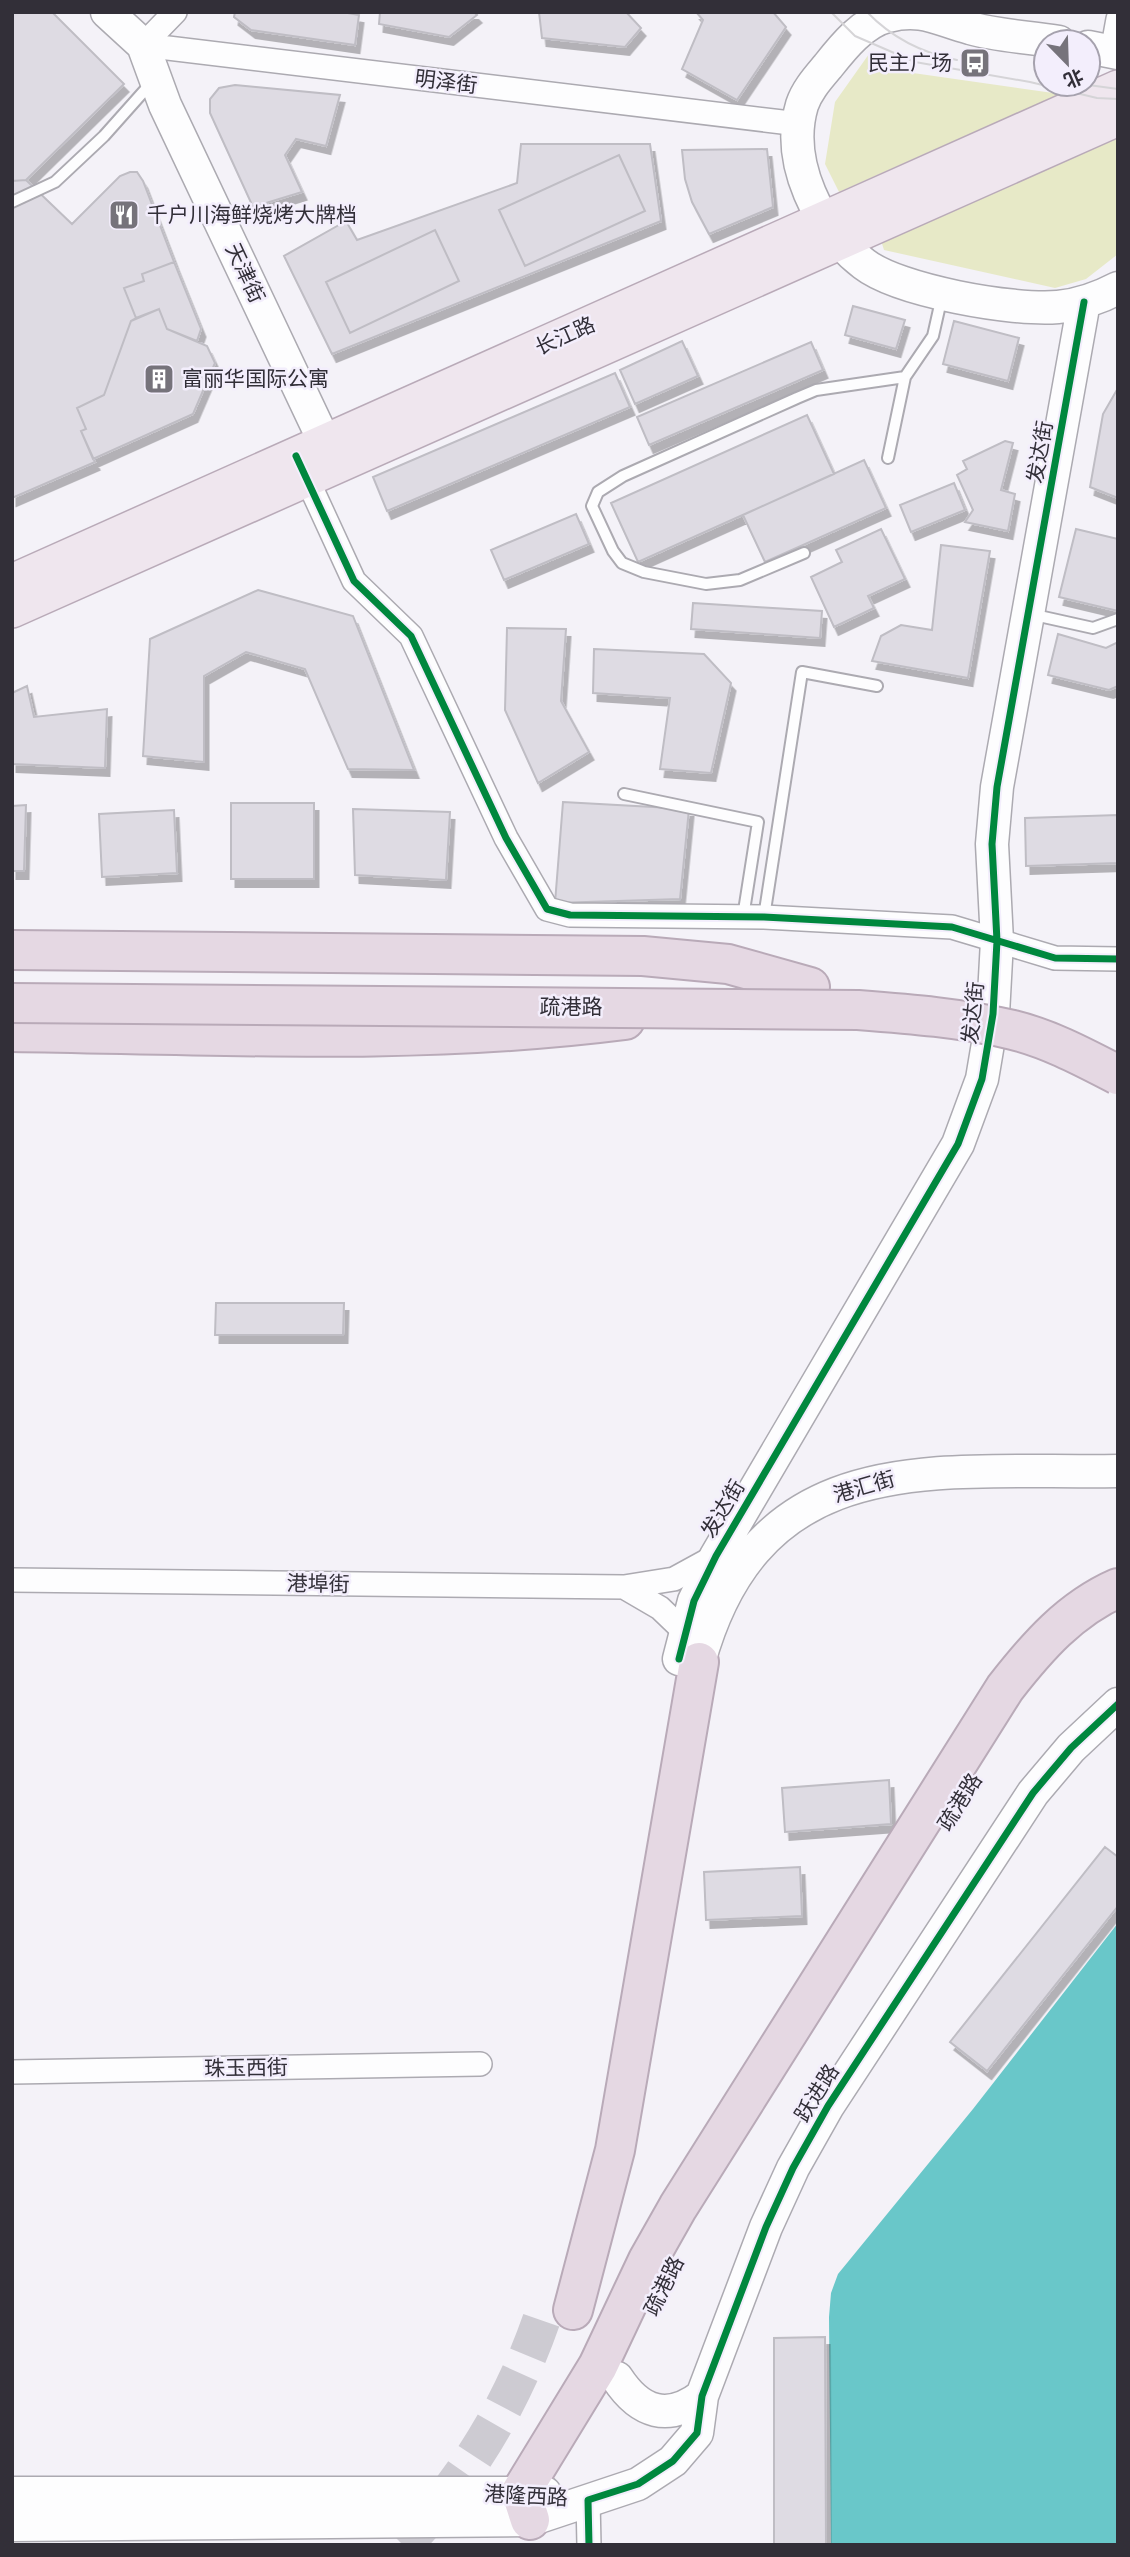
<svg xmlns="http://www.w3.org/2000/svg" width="1130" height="2557" font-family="'Playfair Display','Noto Sans SC',serif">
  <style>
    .green { fill: #e7e9c7 }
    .water { fill: #69c7c9 }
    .building { fill: #dedbe3; stroke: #bfbdc4; stroke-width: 2; filter: url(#shadow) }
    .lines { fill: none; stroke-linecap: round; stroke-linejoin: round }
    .highway-tunnel { stroke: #cdcbd2; stroke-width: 38; stroke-dasharray: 38 19; stroke-linecap: butt }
    .lane-casing { stroke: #acaab1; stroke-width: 14 }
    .street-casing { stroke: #acaab1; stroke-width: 26 }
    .secondary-casing { stroke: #acaab1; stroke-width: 35 }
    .primary-casing { stroke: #b9aab8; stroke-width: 38 }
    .highway-casing { stroke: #b9aab8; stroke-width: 42 }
    .lane { stroke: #fdfdfe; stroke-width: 10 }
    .street { stroke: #fdfdfe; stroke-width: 23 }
    .secondary { stroke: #fdfdfe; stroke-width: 32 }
    .primary { stroke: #efe6ee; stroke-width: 35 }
    .highway { stroke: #e5d8e3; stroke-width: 38 }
    .tram { stroke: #d5d4d7; stroke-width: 2 }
    .highway-bridge-casing { stroke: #b9aab8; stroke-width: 42; stroke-linecap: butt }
    .highway-bridge { stroke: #e5d8e3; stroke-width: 38 }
    .cycleway-casing { stroke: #f3eefc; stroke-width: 11 }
    .cycleway { stroke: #00873e; stroke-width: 7 }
    .labels { text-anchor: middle; stroke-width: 5; stroke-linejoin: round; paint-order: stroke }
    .poi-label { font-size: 21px; fill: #322f38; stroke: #f3eefc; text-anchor: start }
    .street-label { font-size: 21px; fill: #322f38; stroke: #f3eefc }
  </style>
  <defs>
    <filter id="shadow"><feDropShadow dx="4.5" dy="8" stdDeviation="0" flood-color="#0004"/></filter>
  </defs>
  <rect width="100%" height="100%" fill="#f4f2f8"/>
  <path class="green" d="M869,54L906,72L1060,94L839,192L825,164L835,102Z
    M1118,125V254L1086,279L1055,288L884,250L879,234Z"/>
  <path class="water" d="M1118,1923V2545H831L829,2317L831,2293L838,2274L973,2109Z"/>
  <path class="building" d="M12,12H52L124,84L26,180L12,181Z
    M235,12H342L359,15L355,45L251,30L234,17Z
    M380,12H474L477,15L449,37L379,24Z
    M539,12H626L641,28L625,47L542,38Z
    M696,12H773L786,27L737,100L682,69L703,20Z
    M235,85L340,95L326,146L296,139L285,155L302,192L253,207L210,113V99L219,88Z
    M521,144H650L661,221L332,354L284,256L346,221L357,240L517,183Z
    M767,149L773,207L709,234L692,202L685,179L682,150Z
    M619,155L645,211L525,266L499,210Z
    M130,172H137L143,181L174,262L142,274L144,281L124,288L136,318L131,321L104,395L77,408L86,429L81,431L95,462L12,498V181L26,180L72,224L120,176Z
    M435,230L459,281L350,333L326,282Z
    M174,262L201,329L197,341L167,329L159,309L136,318L124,288L144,281L142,274Z
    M853,306L905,320L896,349L845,335Z
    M159,309L167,329L207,346L215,363L193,414L93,459L81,431L86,429L77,408L104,395L131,321Z
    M954,321L1019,338L1008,381L943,364Z
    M682,341L698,376L635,404L620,370Z
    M811,342L823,370L649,445L637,417Z
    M615,373L630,407L387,511L373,477Z
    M1118,388V498L1090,487L1103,414Z
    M807,415L834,474L638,562L611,503Z
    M1005,441L1013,443L1001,490L1015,494L1008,531L965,522L973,510L957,475L967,469L963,461Z
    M864,460L886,508L765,562L743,515Z
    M954,483L965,510L911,532L900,505Z
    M576,514L589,544L504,580L491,550Z
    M881,529L905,579L868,596L874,608L834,627L811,577L842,562L836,550Z
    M1076,529L1118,539V611L1059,597Z
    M941,545L990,551L968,678L872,661L881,636L901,625L932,630Z
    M258,590L353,616L414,770L348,769L305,669L246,652L204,676V762L143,756L150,639Z
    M693,603L822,611L820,638L691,629Z
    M507,628L566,629L561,701L589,752L538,783L505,710Z
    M1058,634L1106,648L1118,642V686L1109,690L1048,675Z
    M594,649L704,654L731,683L711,773L660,769L670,698L593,693Z
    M27,686L34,717L107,709L105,768L12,764V693Z
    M563,802L689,809L680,899L555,903Z
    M231,803H314V879H231Z
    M26,805L24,871H12V806Z
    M353,809L450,812L446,880L355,875Z
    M174,810L177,873L102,877L99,814Z
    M1118,815V863L1026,866L1025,818Z
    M216,1303H344L343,1335H215Z
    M889,1780L891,1824L785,1832L782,1788Z
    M1105,1847L1118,1857V1906L987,2071L950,2042Z
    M800,1867L802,1916L706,1920L704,1872Z
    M825,2337L826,2545H774V2338Z"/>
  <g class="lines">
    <path class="highway-tunnel" d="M403,2545C469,2479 519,2392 547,2303"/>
    <g class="lane-casing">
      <path id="lane" d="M12,202L55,182L104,136L153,81
        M888,458L905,377L933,336L942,296
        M804,553L740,580L706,584L644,572L622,563L613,551L592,506L598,492L623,476L797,398L816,390L905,377
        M1030,614L1093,628L1118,619
        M624,794L758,822L743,917
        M764,917L802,672L877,686"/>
    </g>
    <g class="street-casing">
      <path id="street" d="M143,45L799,124
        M143,45L175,12
        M1112,52L1118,19
        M302,468L354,581L411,636L506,838L547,909L570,915L764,917L952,927L1055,958L1118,959
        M12,1580L624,1587L674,1579L716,1556
        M624,1587L660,1608L685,1632
        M12,2072L480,2064
        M588,2500L589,2545"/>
    </g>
    <g class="secondary-casing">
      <path id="secondary" d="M107,12L143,45L165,105L335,464
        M1059,42C1030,37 998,36 970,28C939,20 922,7 888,16C863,22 843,47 828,66C818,78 807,90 802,105C785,162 819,230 864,264C899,291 1013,311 1058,307C1079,305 1099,298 1118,288
        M1088,47L1118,53
        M679,1659L694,1601L716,1556L958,1144L982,1079L993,1014L997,941L992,844L997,787L1084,302
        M699,1662C760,1442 936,1474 1118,1471
        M617,2378C640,2413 668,2422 702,2396
        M12,2493H545
        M12,2525L530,2520L638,2484L673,2461L697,2433L702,2396L766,2227L793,2168L828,2106L1033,1793L1071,1748L1118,1704"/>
    </g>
    <g class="primary-casing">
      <path id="primary" d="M12,582L1118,88
        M12,610L1118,118"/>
    </g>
    <g class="highway-casing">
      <path id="highway" d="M12,950L643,956L728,964L810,987
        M12,1032C217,1035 422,1046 625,1020
        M573,2310L615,2150L699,1662
        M530,2520L521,2492L598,2366L648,2260L678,2207L1005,1688C1037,1647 1070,1609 1118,1588"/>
    </g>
    <use href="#lane" class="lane"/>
    <use href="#street" class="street"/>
    <use href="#secondary" class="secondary"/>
    <use href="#primary" class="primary"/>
    <use href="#highway" class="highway"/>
    <path class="tram" d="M831,12L855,36L915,62L1030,82L1097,98L1118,99
      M867,12C892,38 922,53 957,60
      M1081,84L1118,89"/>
    <g class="highway-bridge-casing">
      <path id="highway-bridge" d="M12,1003L858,1010C910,1014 962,1018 1013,1030C1050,1039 1085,1058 1118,1075"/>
    </g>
    <use href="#highway-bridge" class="highway-bridge"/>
    <g class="cycleway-casing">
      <path id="cycleway" d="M296,456L354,581L411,636L506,838L547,909L570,915L764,917L952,927L1055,958L1118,959
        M679,1659L694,1601L716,1556L958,1144L982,1079L993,1014L997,941L992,844L997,787L1084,302
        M589,2545L588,2500L638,2484L673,2461L697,2433L702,2396L766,2227L793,2168L828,2106L1033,1793L1071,1748L1118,1704"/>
    </g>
    <use href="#cycleway" class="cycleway"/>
  </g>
  <defs>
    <g id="bus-square" transform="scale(1.575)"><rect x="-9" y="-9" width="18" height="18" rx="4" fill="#76737b" stroke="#f3eefc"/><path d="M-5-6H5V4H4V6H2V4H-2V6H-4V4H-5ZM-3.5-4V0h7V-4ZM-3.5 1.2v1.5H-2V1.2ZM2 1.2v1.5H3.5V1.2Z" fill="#fff"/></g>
    <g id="restaurant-square" transform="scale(1.575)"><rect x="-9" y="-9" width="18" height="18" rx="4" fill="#76737b" stroke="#f3eefc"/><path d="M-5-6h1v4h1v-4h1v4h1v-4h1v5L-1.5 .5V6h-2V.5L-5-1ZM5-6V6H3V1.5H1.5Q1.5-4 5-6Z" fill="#fff"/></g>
    <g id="building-square" transform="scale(1.575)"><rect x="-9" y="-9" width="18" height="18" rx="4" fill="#76737b" stroke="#f3eefc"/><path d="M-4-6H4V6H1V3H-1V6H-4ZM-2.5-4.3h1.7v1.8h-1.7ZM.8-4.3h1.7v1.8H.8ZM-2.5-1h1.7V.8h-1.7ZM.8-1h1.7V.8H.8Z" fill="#fff"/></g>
  </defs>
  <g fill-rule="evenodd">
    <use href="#bus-square" x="975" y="63"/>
    <use href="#restaurant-square" x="124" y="215"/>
    <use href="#building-square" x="159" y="379"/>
  </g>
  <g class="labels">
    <g class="poi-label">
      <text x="952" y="70" text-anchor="end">民主广场</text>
      <text x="147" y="222">千户川海鲜烧烤大牌档</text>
      <text x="182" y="386">富丽华国际公寓</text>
    </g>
    <g class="street-label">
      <text transform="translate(446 82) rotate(7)" y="7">明泽街</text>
      <text transform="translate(245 273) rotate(65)" y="7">天津街</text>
      <text transform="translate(565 336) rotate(-24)" y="7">长江路</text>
      <text transform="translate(1040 452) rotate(-80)" y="7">发达街</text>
      <text x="571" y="1014">疏港路</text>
      <text transform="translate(973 1013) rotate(-84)" y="7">发达街</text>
      <text transform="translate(864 1487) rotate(-16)" y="7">港汇街</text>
      <text transform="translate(723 1509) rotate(-59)" y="7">发达街</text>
      <text transform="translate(318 1584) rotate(1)" y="7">港埠街</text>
      <text transform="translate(960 1802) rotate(-58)" y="7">疏港路</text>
      <text transform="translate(246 2068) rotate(-1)" y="7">珠玉西街</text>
      <text transform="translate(817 2093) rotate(-58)" y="7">跃进路</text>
      <text transform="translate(664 2286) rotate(-64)" y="7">疏港路</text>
      <text transform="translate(526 2496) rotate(3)" y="7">港隆西路</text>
    </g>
  </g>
  <rect width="1130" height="2557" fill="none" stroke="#322f38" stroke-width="28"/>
  <g transform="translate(1067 63) rotate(157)"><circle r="33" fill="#f3eefc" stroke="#a6a2ae" stroke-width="2"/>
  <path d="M0-5L12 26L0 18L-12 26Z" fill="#76737b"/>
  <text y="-10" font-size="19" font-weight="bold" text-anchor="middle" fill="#322f38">北</text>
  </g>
</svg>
